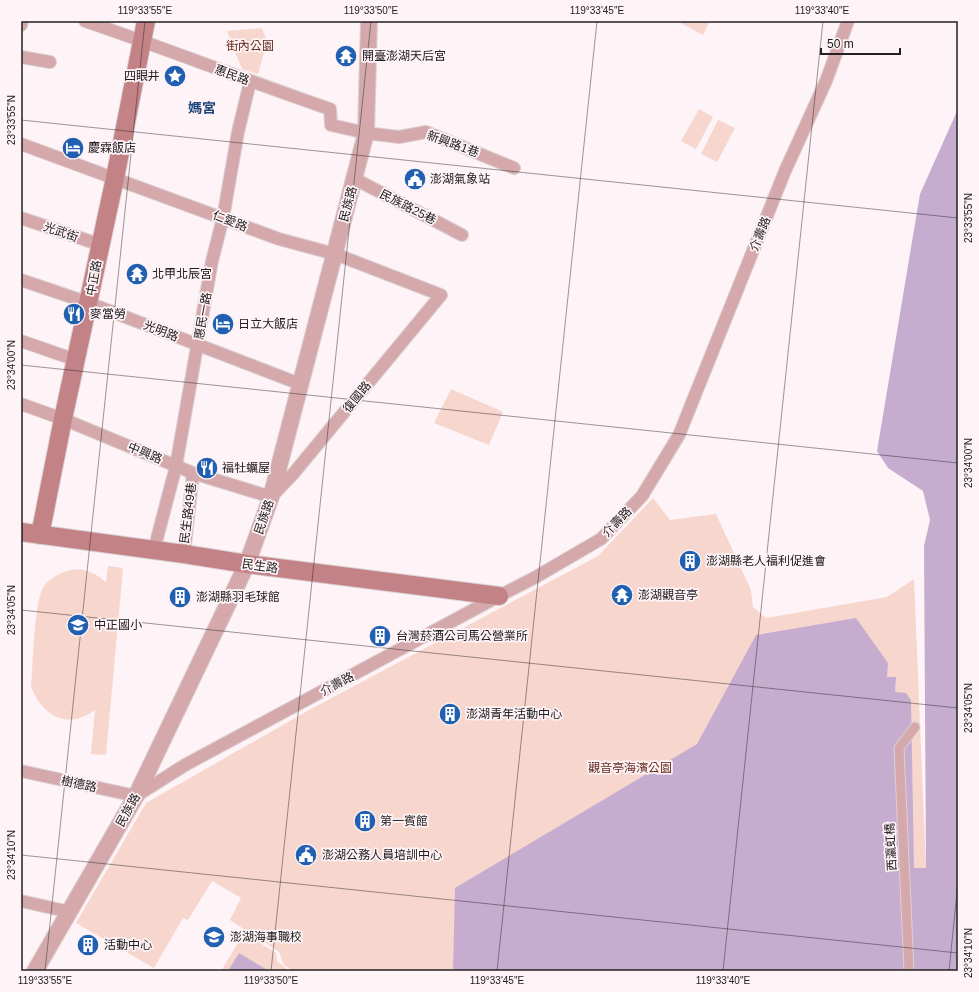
<svg xmlns="http://www.w3.org/2000/svg" width="979" height="992" font-family="Helvetica,'Noto Sans TC',sans-serif">
  <style>
    .green { fill: #f6d6cd }
    .water { fill: #c6add0 }
    .lines { fill: none; stroke-linecap: round; stroke-linejoin: round }
    .pedestrian-casing { stroke: #dbd1d4; stroke-width: 11 }
    .minor-casing { stroke: #dbd1d4; stroke-width: 14 }
    .tertiary-casing { stroke: #dbd1d4; stroke-width: 18 }
    .secondary-casing { stroke: #dbd1d4; stroke-width: 20 }
    .pedestrian { stroke: #d5a9ab; stroke-width: 9 }
    .minor { stroke: #d5a9ab; stroke-width: 12 }
    .tertiary { stroke: #d5a9ab; stroke-width: 16 }
    .secondary { stroke: #c28286; stroke-width: 18 }
    .ticks { fill: none; stroke: #232021; stroke-width: 1; stroke-opacity: 0.45 }
    .labels { text-anchor: middle; stroke-width: 3.5; stroke-linejoin: round; paint-order: stroke }
    .park-label { font-size: 12px; fill: #632a1c; stroke: #fef3f6 }
    .poi-label { font-size: 12px; fill: #232021; stroke: #fef3f6; text-anchor: start }
    .street-label { font-size: 12px; fill: #232021; stroke: #fef3f6 }
    .quarter-label { font-size: 14px; font-weight: bold; fill: #1f467b; stroke: #fef3f6 }
    .neatline { fill: none; stroke: #232021; stroke-width: 1.5 }
    .ticks-label { font-size: 10px; text-anchor: middle; fill: #232021 }
  </style>
  <rect width="100%" height="100%" fill="#fef3f6"/>
  <path class="green" d="M677,21H710L703,35Z
    M262,28L267,41L258,74L242,69L227,31Z
    M699,109L713,117L696,149L681,141Z
    M718,120L735,128L717,162L701,154Z
    M451,389L503,412L489,445L434,423Z
    M653,498L670,520L716,514L751,590L753,607L766,618L887,597L914,579L926,868L919,971H293L284,965L279,952L230,920L241,898L212,881L188,920L183,918L154,968L76,923L146,803L311,709L598,556Z
    M108,566L123,568L106,755L91,754L95,710C89,714 83,718 75,719C54,723 38,705 31,687C33,666 34,600 44,586C49,579 57,575 64,572C80,565 94,572 106,582Z
    M244,933L276,953L277,961L289,971H221Z"/>
  <path class="water" d="M958,109V971H453L455,888L697,744L756,635L856,618L888,663L887,677H896L895,692L906,693L911,700L914,868H926L924,546L930,520L923,491L888,468L877,451L920,194Z
    M239,953L269,971H228Z"/>
  <g class="lines">
    <g class="pedestrian-casing">
      <path id="pedestrian" d="M909,971L899,748L915,727"/>
    </g>
    <g class="minor-casing">
      <path id="minor" d="M85,21C167,49 248,81 330,109L331,125L366,133L399,137L426,132L514,168
        M21,25L22,21
        M21,57L50,62
        M21,144L279,239L335,254L441,295L293,474L271,497L193,473L63,419L21,404
        M355,179L462,235
        M21,218L101,245
        M21,280L89,303L300,384
        M21,341L76,360
        M154,550L176,466L212,261L223,218L238,132L250,82
        M184,554L193,473
        M21,771L136,796L185,765L499,596L534,578L601,539L642,496L679,435L785,171L826,81L848,21
        M21,901L70,912"/>
    </g>
    <g class="tertiary-casing">
      <path id="tertiary" d="M35,971L136,796L247,564L271,497L366,133L369,21"/>
    </g>
    <g class="secondary-casing">
      <path id="secondary" d="M21,532L184,554L247,564L499,596
        M40,535L63,419L115,178L146,21"/>
    </g>
    <use href="#pedestrian" class="pedestrian"/>
    <use href="#minor" class="minor"/>
    <use href="#tertiary" class="tertiary"/>
    <use href="#secondary" class="secondary"/>
  </g>
  <path class="ticks" d="M21,120L958,218M21,365L958,463M21,610L958,708M21,855L958,953M45,971L145,21M271,971L371,21M497,971L597,21M723,971L823,21M949,971L958,882"/>
  <defs>
    <g id="temple-disc" transform="scale(1.15)"><circle r="9.5" fill="#215fb1" stroke="#fef3f6"/><path d="M0-6L5-2H3V0L6.5 2.5H4V6H1.5V3h-3V6H-4V2.5H-6.5L-3 0V-2H-5Z" fill="#fff"/></g>
    <g id="sight-disc" transform="scale(1.15)"><circle r="9.5" fill="#215fb1" stroke="#fef3f6"/><path d="M0-6L1.8-2.2L6-1.7L2.9 1.2L3.7 5.4L0 3.3L-3.7 5.4L-2.9 1.2L-6-1.7L-1.8-2.2Z" fill="#fff"/></g>
    <g id="hotel-disc" transform="scale(1.15)"><circle r="9.5" fill="#215fb1" stroke="#fef3f6"/><path d="M-6-4.5h1.5V1H6V5H4.5V3h-9V5H-6ZM-4 0a1.8 1.8 0 1 1 3.6 0ZM.5 0V-2.5h3Q6-2.5 6 0Z" fill="#fff"/></g>
    <g id="civic-disc" transform="scale(1.15)"><circle r="9.5" fill="#215fb1" stroke="#fef3f6"/><path d="M-.6-6.5H3V-4.5H.6V-3L4-1V1h2V6H-6V1h2V-1L-.6-3ZM-1.2 2.5V6h2.4V2.5Z" fill="#fff"/></g>
    <g id="restaurant-disc" transform="scale(1.15)"><circle r="9.5" fill="#215fb1" stroke="#fef3f6"/><path d="M-5-6h1v4h1v-4h1v4h1v-4h1v5L-1.5 .5V6h-2V.5L-5-1ZM5-6V6H3V1.5H1.5Q1.5-4 5-6Z" fill="#fff"/></g>
    <g id="building-disc" transform="scale(1.15)"><circle r="9.5" fill="#215fb1" stroke="#fef3f6"/><path d="M-4-6H4V6H1V3H-1V6H-4ZM-2.5-4.3h1.7v1.8h-1.7ZM.8-4.3h1.7v1.8H.8ZM-2.5-1h1.7V.8h-1.7ZM.8-1h1.7V.8H.8Z" fill="#fff"/></g>
    <g id="school-disc" transform="scale(1.15)"><circle r="9.5" fill="#215fb1" stroke="#fef3f6"/><path d="M0-5L7-2L0 1L-7-2ZM-4 1L0 2.5L4 1V4Q0 6-4 4Z" fill="#fff"/></g>
  </defs>
  <g fill-rule="evenodd">
    <use href="#temple-disc" x="346" y="56"/>
    <use href="#sight-disc" x="175" y="76"/>
    <use href="#hotel-disc" x="73" y="148"/>
    <use href="#civic-disc" x="415" y="179"/>
    <use href="#temple-disc" x="137" y="274"/>
    <use href="#restaurant-disc" x="74" y="314"/>
    <use href="#hotel-disc" x="223" y="324"/>
    <use href="#restaurant-disc" x="207" y="468"/>
    <use href="#building-disc" x="690" y="561"/>
    <use href="#temple-disc" x="622" y="595"/>
    <use href="#building-disc" x="180" y="597"/>
    <use href="#school-disc" x="78" y="625"/>
    <use href="#building-disc" x="380" y="636"/>
    <use href="#building-disc" x="450" y="714"/>
    <use href="#building-disc" x="365" y="821"/>
    <use href="#civic-disc" x="306" y="855"/>
    <use href="#school-disc" x="214" y="937"/>
    <use href="#building-disc" x="88" y="945"/>
  </g>
  <g class="labels">
    <g class="park-label">
      <text x="250" y="50">街內公園</text>
      <text x="630" y="772">觀音亭海濱公園</text>
    </g>
    <g class="poi-label">
      <text x="362" y="60">開臺澎湖天后宮</text>
      <text x="160" y="80" text-anchor="end">四眼井</text>
      <text x="88" y="152">慶霖飯店</text>
      <text x="430" y="183">澎湖氣象站</text>
      <text x="152" y="278">北甲北辰宮</text>
      <text x="90" y="318">麥當勞</text>
      <text x="238" y="328">日立大飯店</text>
      <text x="222" y="472">福牡蠣屋</text>
      <text x="706" y="565">澎湖縣老人福利促進會</text>
      <text x="638" y="599">澎湖觀音亭</text>
      <text x="196" y="601">澎湖縣羽毛球館</text>
      <text x="94" y="629">中正國小</text>
      <text x="396" y="640">台灣菸酒公司馬公營業所</text>
      <text x="466" y="718">澎湖青年活動中心</text>
      <text x="380" y="825">第一賓館</text>
      <text x="322" y="859">澎湖公務人員培訓中心</text>
      <text x="230" y="941">澎湖海事職校</text>
      <text x="104" y="949">活動中心</text>
    </g>
    <g class="street-label">
      <text transform="translate(232 75) rotate(20)" y="4">惠民路</text>
      <text transform="translate(453 144) rotate(20)" y="4">新興路1巷</text>
      <text transform="translate(348 204) rotate(-75)" y="4">民族路</text>
      <text transform="translate(408 207) rotate(27)" y="4">民族路25巷</text>
      <text transform="translate(230 221) rotate(21)" y="4">仁愛路</text>
      <text transform="translate(61 232) rotate(19)" y="4">光武街</text>
      <text transform="translate(760 234) rotate(-68)" y="4">介壽路</text>
      <text transform="translate(94 278) rotate(-79)" y="4">中正路</text>
      <text transform="translate(203 316) rotate(-80)" y="4">惠民一路</text>
      <text transform="translate(161 331) rotate(21)" y="4">光明路</text>
      <text transform="translate(357 397) rotate(-51)" y="4">復國路</text>
      <text transform="translate(145 453) rotate(23)" y="4">中興路</text>
      <text transform="translate(188 513) rotate(-83)" y="4">民生路49巷</text>
      <text transform="translate(264 517) rotate(-71)" y="4">民族路</text>
      <text transform="translate(617 522) rotate(-46)" y="4">介壽路</text>
      <text transform="translate(260 566) rotate(8)" y="4">民生路</text>
      <text transform="translate(337 684) rotate(-28)" y="4">介壽路</text>
      <text transform="translate(79 784) rotate(12)" y="4">樹德路</text>
      <text transform="translate(128 810) rotate(-61)" y="4">民族路</text>
      <text transform="translate(891 847) rotate(-93)" y="4">西瀛虹橋</text>
    </g>
    <g class="quarter-label">
      <text x="202" y="113">媽宮</text>
    </g>
  </g>
  <rect width="979" height="992" fill="none" stroke="#fef3f6" stroke-width="44"/>
  <path d="M821 48v6h79v-6" fill="none" stroke="#232021" stroke-width="2"/>
  <text x="827" y="48" font-size="12" fill="#232021" stroke="#fef3f6" stroke-width="3" paint-order="stroke">50 m</text>
  <rect x="22" y="22" width="935" height="948" class="neatline"/>
  <g class="ticks-label">
    <text x="145" y="14">119°33'55"E</text>
    <text x="371" y="14">119°33'50"E</text>
    <text x="597" y="14">119°33'45"E</text>
    <text x="822" y="14">119°33'40"E</text>
    <text transform="translate(11 120) rotate(-90)" y="4">23°33'55"N</text>
    <text transform="translate(968 218) rotate(-90)" y="4">23°33'55"N</text>
    <text transform="translate(11 365) rotate(-90)" y="4">23°34'00"N</text>
    <text transform="translate(968 463) rotate(-90)" y="4">23°34'00"N</text>
    <text transform="translate(11 610) rotate(-90)" y="4">23°34'05"N</text>
    <text transform="translate(968 708) rotate(-90)" y="4">23°34'05"N</text>
    <text transform="translate(11 855) rotate(-90)" y="4">23°34'10"N</text>
    <text transform="translate(968 953) rotate(-90)" y="4">23°34'10"N</text>
    <text x="45" y="984">119°33'55"E</text>
    <text x="271" y="984">119°33'50"E</text>
    <text x="497" y="984">119°33'45"E</text>
    <text x="723" y="984">119°33'40"E</text>
  </g>
</svg>
